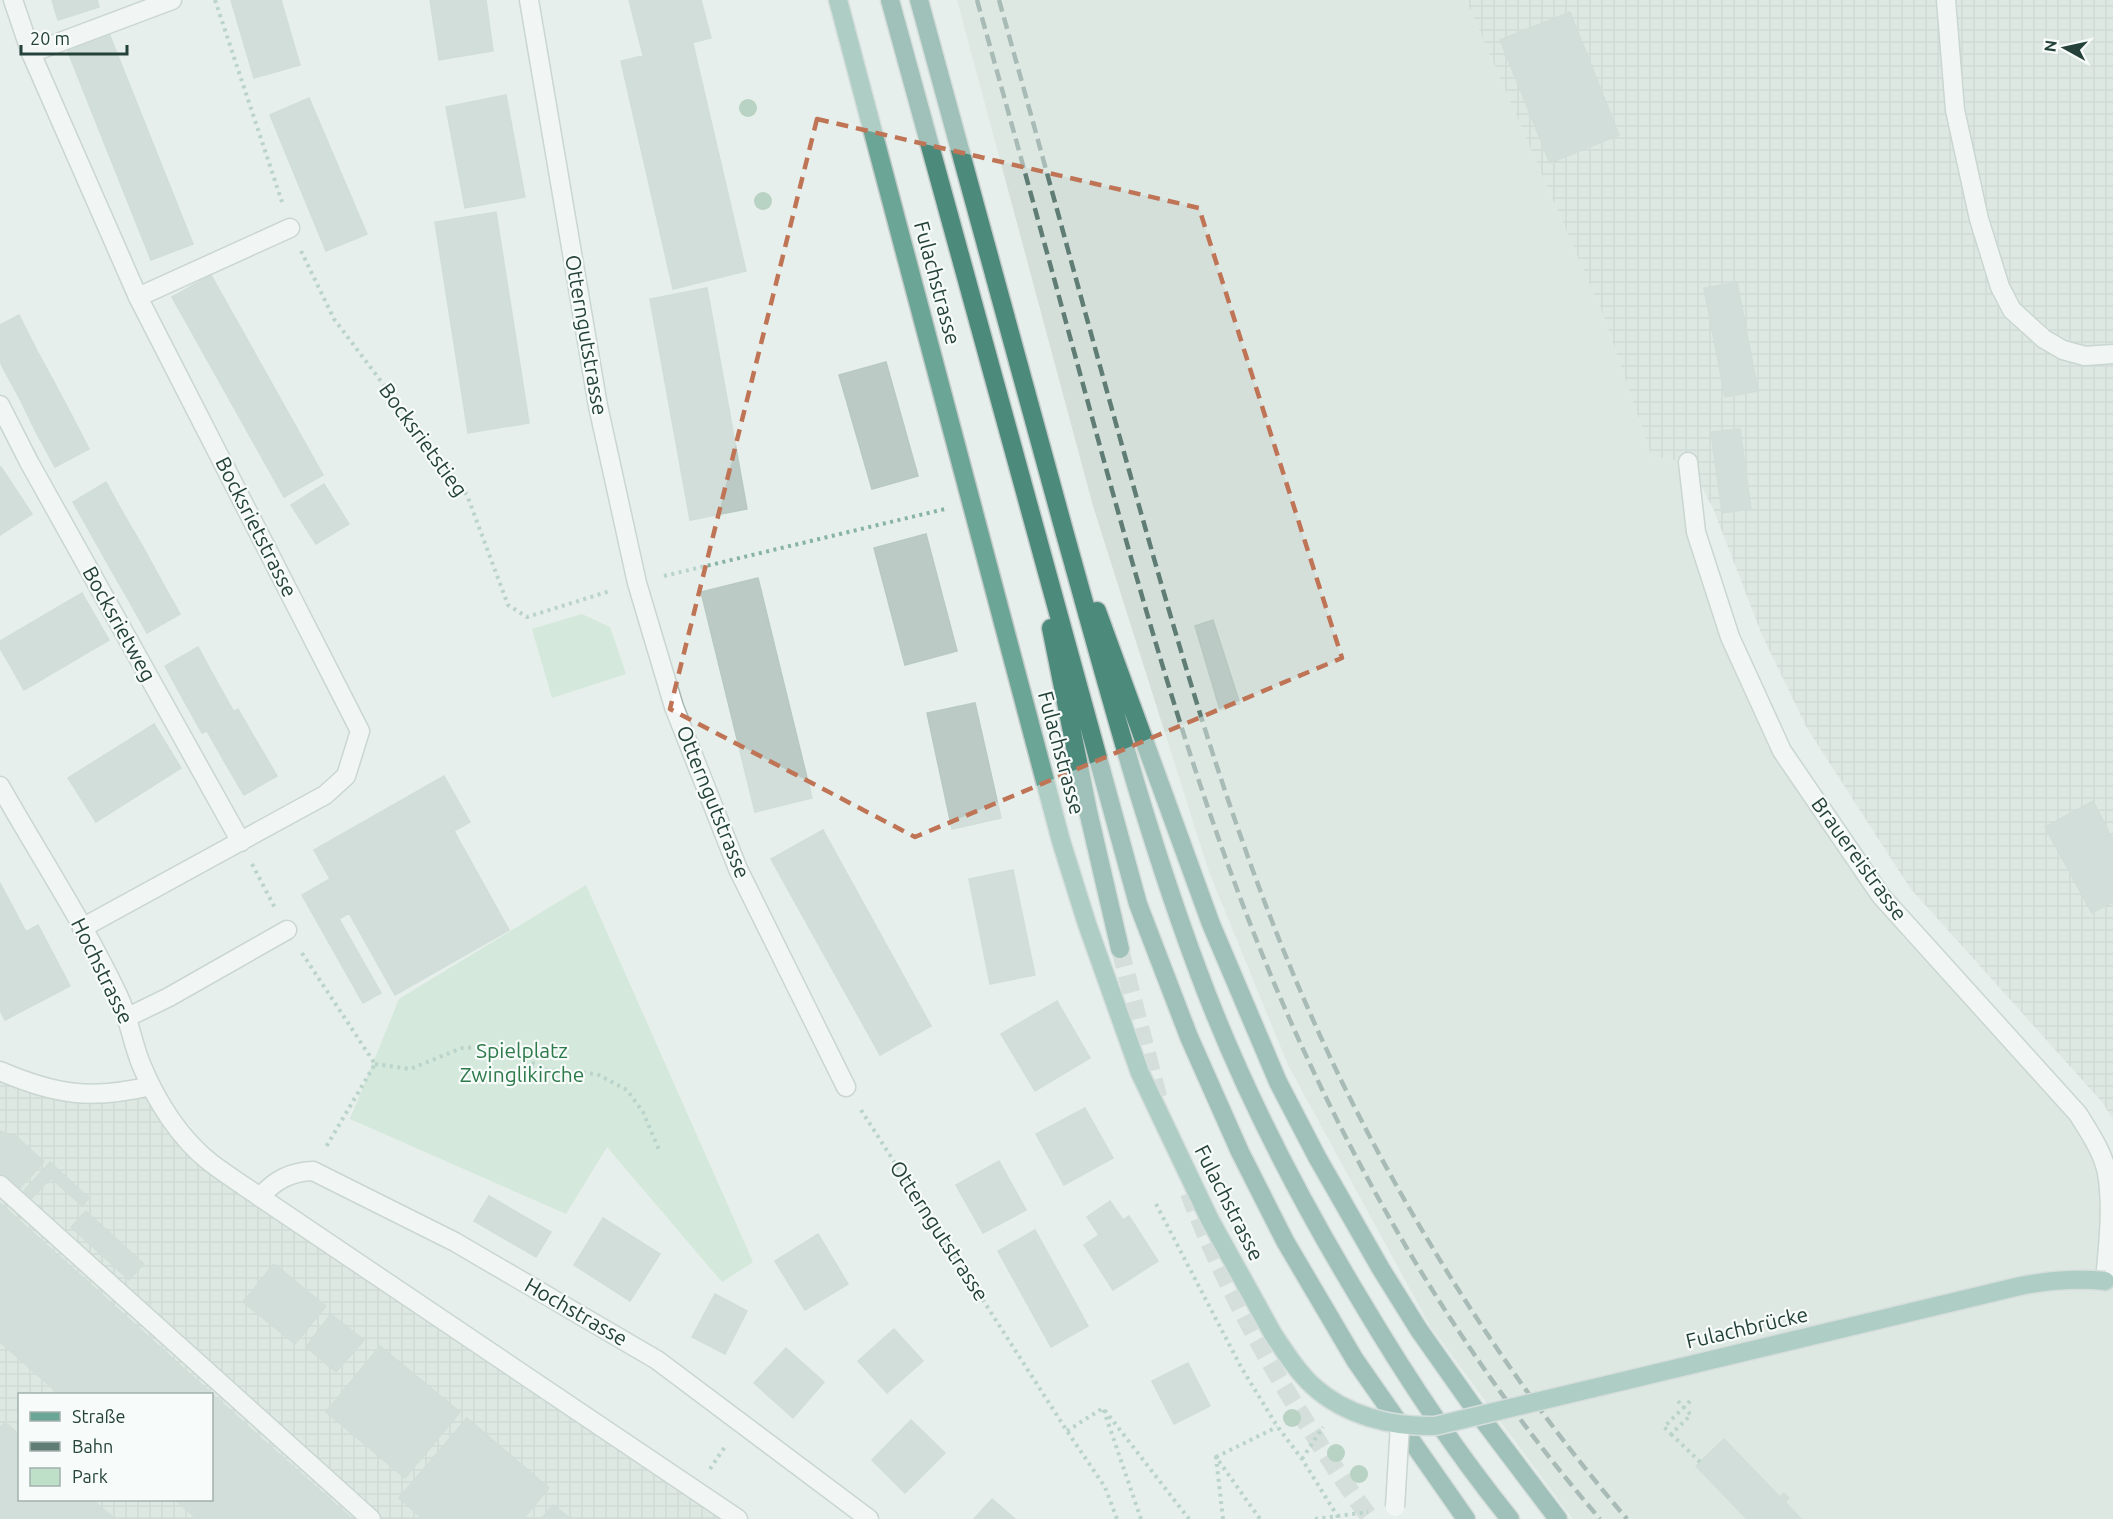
<svg xmlns="http://www.w3.org/2000/svg" width="2113" height="1519" font-family="Ubuntu,sans-serif">
  <style>
    .built { fill: #d4dfda }
    .industrial { fill: url(#industrial-grid); fill-rule: evenodd }
    .green { fill: #bfe0c8 }
    .building { fill: #bbcac4; stroke: #b8c9c2; stroke-width: 1.5 }
    .lines { fill: none; stroke-linecap: round; stroke-linejoin: round }
    .trunk-tunnel { stroke: #bfccc8; stroke-width: 18; stroke-dasharray: 18 9; stroke-linecap: butt }
    .service-casing { stroke: #a8b8b2; stroke-width: 21 }
    .minor-casing { stroke: #a8b8b2; stroke-width: 21 }
    .tertiary-casing { stroke: #a8b8b2; stroke-width: 21 }
    .primary-casing { stroke: #c2cac8; stroke-width: 21 }
    .trunk-casing { stroke: #c2cac8; stroke-width: 21 }
    .path { stroke: #86b3a5; stroke-width: 4; stroke-dasharray: 3 4.5; stroke-linecap: butt }
    .service { stroke: #fff; stroke-width: 18 }
    .minor { stroke: #fff; stroke-width: 18 }
    .tertiary { stroke: #fff; stroke-width: 18 }
    .primary { stroke: #6aa596; stroke-width: 18 }
    .trunk { stroke: #4c8a7c; stroke-width: 18 }
    .rail { stroke: #5f7d75; stroke-width: 4.5; stroke-dasharray: 12 6; stroke-linecap: butt }
    .minor-bridge-casing { stroke: #a8b8b2; stroke-width: 21; stroke-linecap: butt }
    .primary-bridge-casing { stroke: #c2cac8; stroke-width: 21; stroke-linecap: butt }
    .path-bridge { stroke: #86b3a5; stroke-width: 4; stroke-dasharray: 3 4.5; stroke-linecap: butt }
    .minor-bridge { stroke: #fff; stroke-width: 18 }
    .primary-bridge { stroke: #6aa596; stroke-width: 18 }
    .tree { fill: #80af93 }
    .marked { fill: none; stroke: #c07456; stroke-width: 4.5; stroke-dasharray: 12 8; stroke-linejoin: round }
    .labels { text-anchor: middle; stroke-width: 4.5; stroke-linejoin: round; paint-order: stroke }
    .street-label { font-size: 21px; fill: #24423a; stroke: #f7fbf9 }
    .park-label { font-size: 21px; fill: #2d7a4b; stroke: #f7fbf9 }
  </style>
  <defs>
    <pattern id="industrial-grid" width="8" height="8" patternUnits="userSpaceOnUse" patternTransform="scale(1.5)"><rect width="8" height="8" fill="#d4dfda"/><path d="M0 4h8M4 0v8" fill="none" stroke="#b6c1bc"/></pattern>
  </defs>
  <rect width="100%" height="100%" fill="#e6efeb"/>
  <path class="built" d="M957,0H1466L1604,317L1652,457L1688,462L1696,532L1782,751L1881,896L2094,1140L2113,1283V1519H1573L1565,1509L1430,1326L1288,1065L1209,872L1093,506Z"/>
  <path class="industrial" d="M1466,0H2113V1119L2102,1102L1910,888L1807,728L1762,635L1713,508L1688,462L1652,457L1604,317Z
    M0,1071L42,1088L151,1086L183,1135L738,1519H0ZM20,1394H212V1500H20Z"/>
  <path class="green" d="M582,614L610,627L626,674L552,698L532,629Z
    M586,885L753,1262L722,1282L607,1147L566,1214L350,1119L399,999Z"/>
  <path class="building" d="M52,0H97L99,7L58,20Z
    M231,0H281L300,65L254,78Z
    M430,0H486L493,51L439,60Z
    M629,0H701L711,38L643,55Z
    M1570,12L1619,135L1550,163L1500,40Z
    M108,31L193,244L151,260L66,47Z
    M693,44L746,271L673,289L621,61Z
    M506,95L525,197L465,208L446,107Z
    M309,98L367,234L326,251L270,115Z
    M496,212L529,423L468,433L435,222Z
    M211,275L323,475L284,497L172,297Z
    M1737,282L1758,391L1725,397L1704,288Z
    M707,288L747,509L690,520L650,299Z
    M19,315L36,349L2,366L0,361V325Z
    M36,349L54,382L20,399L2,366Z
    M886,362L918,476L872,489L839,375Z
    M54,382L71,414L36,432L20,399Z
    M71,414L89,449L55,467L36,432Z
    M1740,429L1751,509L1722,513L1711,432Z
    M1,467L32,514L0,535V468Z
    M106,482L124,515L91,534L73,502Z
    M324,484L349,524L316,544L291,505Z
    M124,515L143,547L109,566L91,534Z
    M926,534L957,651L905,665L874,548Z
    M143,547L161,580L128,599L109,566Z
    M758,578L812,798L755,812L701,592Z
    M161,580L180,614L147,633L128,599Z
    M82,593L109,640L24,690L0,648V641Z
    M1213,620L1240,704L1220,710L1195,626Z
    M198,647L216,680L183,699L165,666Z
    M216,680L234,712L201,731L183,699Z
    M975,703L1001,818L952,829L927,713Z
    M238,709L257,742L224,761L207,731L202,733L201,731Z
    M154,724L181,768L96,822L68,778Z
    M257,742L277,776L244,795L224,761Z
    M444,776L470,822L454,831L509,930L395,995L349,913L339,919L381,993L363,1003L302,895L330,879L314,850Z
    M2093,801L2113,840V902L2092,913L2045,827Z
    M823,830L931,1026L880,1055L771,859Z
    M1013,870L1035,975L990,984L969,879Z
    M0,883L26,932L0,946Z
    M38,925L70,986L5,1020L0,1010V946Z
    M1057,1001L1090,1058L1035,1091L1001,1034Z
    M1085,1108L1113,1158L1064,1185L1036,1134Z
    M0,1131L17,1137L44,1162L16,1192L0,1178Z
    M999,1161L1026,1210L983,1233L956,1185Z
    M50,1162L89,1198L82,1206L51,1178L32,1198L24,1191Z
    M489,1196L551,1232L536,1257L474,1221Z
    M1110,1201L1123,1220L1129,1216L1158,1261L1113,1290L1084,1245L1099,1235L1087,1217Z
    M0,1203L264,1441L197,1519L175,1500H212V1394H59L0,1342Z
    M86,1211L144,1264L129,1280L71,1227Z
    M603,1218L660,1254L630,1301L574,1265Z
    M1035,1230L1088,1326L1051,1347L998,1251Z
    M818,1234L848,1284L805,1310L775,1261Z
    M274,1264L326,1306L295,1344L243,1302Z
    M715,1294L747,1311L725,1354L692,1337Z
    M331,1314L364,1340L336,1372L306,1347Z
    M894,1329L923,1361L887,1393L858,1361Z
    M380,1346L460,1412L405,1478L326,1412Z
    M786,1348L824,1382L793,1418L754,1383Z
    M1188,1363L1210,1406L1174,1424L1152,1381Z
    M467,1418L549,1488L523,1519H423L399,1498Z
    M911,1420L945,1453L905,1493L872,1460Z
    M5,1422L20,1435V1500H93L115,1519H0V1427Z
    M1724,1439L1780,1497L1784,1493L1789,1498L1785,1502L1801,1519H1747L1696,1466Z
    M264,1441L352,1519H197Z
    M992,1499L1015,1519H974Z
    M553,1505L571,1519H541Z"/>
  <g class="lines">
    <path class="trunk-tunnel" d="M1120,949L1160,1104
      M1189,1193C1219,1273 1260,1349 1305,1421C1326,1454 1347,1488 1371,1519"/>
    <g class="service-casing">
      <path id="service" d="M31,53L172,0
        M138,297L290,228
        M128,1017L169,997L287,930
        M0,1185L371,1519"/>
    </g>
    <g class="minor-casing">
      <path id="minor" d="M13,0L31,53L138,297L360,731L346,776L325,795L82,928
        M529,0L598,406L637,583L674,707L738,869L846,1087
        M1946,0L1955,110L1979,219L2000,287L2012,310L2044,339L2063,350L2085,356L2113,354
        M0,405L29,462L241,842
        M1688,462L1696,532L1730,637L1782,751L1881,896L2078,1114C2089,1132 2103,1152 2107,1173C2113,1208 2108,1246 2105,1281
        M260,1197C275,1180 290,1172 313,1171L455,1242L657,1360L869,1519"/>
    </g>
    <g class="tertiary-casing">
      <path id="tertiary" d="M0,786C39,855 84,923 118,995C129,1018 132,1042 141,1064C156,1101 180,1139 211,1163C227,1175 244,1186 260,1197L738,1519
        M0,1071C56,1095 91,1100 151,1086"/>
    </g>
    <g class="primary-casing">
      <path id="primary" d="M838,0L1061,841L1087,924L1140,1073L1210,1220L1273,1334"/>
    </g>
    <g class="trunk-casing">
      <path id="trunk" d="M890,0L1138,904L1189,1037L1240,1152L1285,1241L1355,1360L1466,1519
        M919,0C968,178 1016,356 1065,534C1106,680 1144,826 1197,968C1240,1085 1297,1195 1361,1301C1406,1377 1455,1451 1510,1519
        M1097,611L1211,924L1278,1082L1317,1157L1381,1269L1419,1330L1474,1408L1558,1519
        M1051,628L1088,811L1120,949"/>
    </g>
    <path class="path" d="M215,0L282,202
      M301,251L334,319L467,495L508,605L527,617L610,591
      M664,576L945,509
      M252,864L275,908
      M302,953L375,1064L326,1147
      M375,1064L410,1069L462,1048L496,1046L547,1070L597,1074L627,1090L643,1112L659,1150
      M861,1110L1067,1431L1105,1487L1117,1519
      M1156,1204L1241,1367L1277,1426L1302,1459L1338,1517
      M1690,1401L1664,1427L1671,1434L1691,1415
      M1067,1431L1103,1408
      M1671,1434L1700,1462
      M1216,1457L1277,1427
      M1302,1459L1323,1427
      M710,1469L726,1445
      M1141,1519L1103,1408L1189,1519
      M1223,1519L1216,1457L1260,1519
      M1315,1519L1368,1512"/>
    <use href="#service" class="service"/>
    <use href="#minor" class="minor"/>
    <use href="#tertiary" class="tertiary"/>
    <use href="#primary" class="primary"/>
    <use href="#trunk" class="trunk"/>
    <path class="rail" d="M977,0C1023,163 1067,327 1112,490C1166,684 1224,881 1310,1064C1386,1227 1483,1383 1600,1519
      M999,0C1051,185 1100,370 1153,555C1207,744 1266,934 1356,1110C1430,1255 1521,1395 1627,1519"/>
    <g class="minor-bridge-casing">
      <path id="minor-bridge" d="M1395,1507L1400,1424"/>
    </g>
    <g class="primary-bridge-casing">
      <path id="primary-bridge" d="M1273,1334C1285,1352 1297,1371 1313,1386C1346,1416 1392,1427 1435,1426L2020,1286C2050,1280 2075,1278 2105,1281"/>
    </g>
    <path class="path-bridge" d="M1678,1401L1691,1415"/>
    <use href="#minor-bridge" class="minor-bridge"/>
    <use href="#primary-bridge" class="primary-bridge"/>
  </g>
  <g class="tree">
    <circle cx="748" cy="108" r="9"/>
    <circle cx="763" cy="201" r="9"/>
    <circle cx="1292" cy="1418" r="9"/>
    <circle cx="1336" cy="1453" r="9"/>
    <circle cx="1359" cy="1474" r="9"/>
  </g>
  <path d="M0 0H2113V1519H0ZM817,119L1199,208L1342,658L915,837L670,709Z" fill="#e6efeb" fill-opacity=".55" fill-rule="evenodd"/>
  <path class="marked" d="M817,119L1199,208L1342,658L915,837L670,709Z"/>
  <g class="labels">
    <g class="street-label">
      <text transform="translate(937 283) rotate(75)" y="7">Fulachstrasse</text>
      <text transform="translate(586 335) rotate(80)" y="7">Otterngutstrasse</text>
      <text transform="translate(423 440) rotate(54)" y="7">Bocksrietstieg</text>
      <text transform="translate(256 527) rotate(63)" y="7">Bocksrietstrasse</text>
      <text transform="translate(119 624) rotate(61)" y="7">Bocksrietweg</text>
      <text transform="translate(1061 753) rotate(75)" y="7">Fulachstrasse</text>
      <text transform="translate(713 802) rotate(68)" y="7">Otterngutstrasse</text>
      <text transform="translate(1859 859) rotate(54)" y="7">Brauereistrasse</text>
      <text transform="translate(102 971) rotate(64)" y="7">Hochstrasse</text>
      <text transform="translate(1229 1203) rotate(63)" y="7">Fulachstrasse</text>
      <text transform="translate(939 1231) rotate(57)" y="7">Otterngutstrasse</text>
      <text transform="translate(576 1312) rotate(30)" y="7">Hochstrasse</text>
      <text transform="translate(1747 1328) rotate(-13)" y="7">Fulachbrücke</text>
    </g>
    <g class="park-label">
      <text x="522" y="1058">Spielplatz<tspan x="522" dy="24">Zwinglikirche</tspan></text>
    </g>
  </g>
  <rect x="18" y="1393" width="195" height="108" fill="#f7fbf9" stroke="#a3b1ad" stroke-width="1.5"/>
  <rect x="30" y="1412" width="30" height="9" fill="#6aa596" stroke="#a3b1ad" stroke-width="1.5"/>
  <text x="72" y="1423" font-size="18" fill="#24423a">Straße</text>
  <rect x="30" y="1442" width="30" height="9" fill="#5f7d75" stroke="#a3b1ad" stroke-width="1.5"/>
  <text x="72" y="1453" font-size="18" fill="#24423a">Bahn</text>
  <rect x="30" y="1468" width="30" height="18" fill="#bfe0c8" stroke="#a3b1ad" stroke-width="1.5"/>
  <text x="72" y="1483" font-size="18" fill="#24423a">Park</text>
  <g transform="translate(2065 48) rotate(278)" stroke="#f7fbf9" stroke-width="4.5" paint-order="stroke">
  <path d="M0-4.5L10 22L0 15L-10 22Z" fill="#24423a"/>
  <text y="-9" font-size="16" font-weight="bold" text-anchor="middle" fill="#24423a">N</text>
  </g>
  <path d="M21 45v9h106v-9" fill="none" stroke="#24423a" stroke-width="3"/>
  <text x="30" y="45" font-size="18" fill="#24423a" stroke="#f7fbf9" stroke-width="4.5" paint-order="stroke">20 m</text>
</svg>
